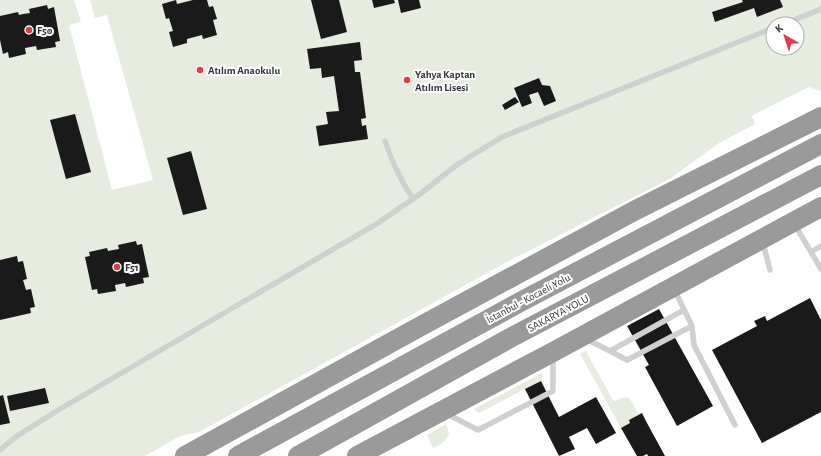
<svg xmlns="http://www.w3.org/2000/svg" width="821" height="456" font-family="'Alegreya Sans',sans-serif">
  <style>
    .green { fill: #e6ecdf; fill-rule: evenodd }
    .building { fill: #1a1a1a }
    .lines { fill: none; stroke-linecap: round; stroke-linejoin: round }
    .lane { stroke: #d0d0d0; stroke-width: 5.5 }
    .highway { stroke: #9a9a9a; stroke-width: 20 }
    .poi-dot { fill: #e63946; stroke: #fff; stroke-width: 1.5 }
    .labels { text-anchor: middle; stroke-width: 4; stroke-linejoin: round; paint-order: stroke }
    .poi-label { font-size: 11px; font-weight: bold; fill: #333; stroke: #fff; text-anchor: start }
    .street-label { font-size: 11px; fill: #333; stroke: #fff }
  </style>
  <rect width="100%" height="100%" fill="#fff"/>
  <path class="green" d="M0,0H74L81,22L69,25L112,190L153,180L107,15L95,18L90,0H821V91L809,87L759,112L752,116L755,124L719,143L671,178L507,262L199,432L180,436L145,456H0ZM773,24H797V48H773Z
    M586,351L612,399L615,401L625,397L629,398L639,414L629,420L630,423L621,428L580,354Z
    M542,373V380L479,413L474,409Z
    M446,424L449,433C447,441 440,445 433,448L427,435Z"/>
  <path class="building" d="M176,0L177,4L193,0H207L209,7L213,6L217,19L213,20L217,35L203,39L202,35L187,39V43L173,47L169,32L173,31L169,18L166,19L162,4Z
    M311,0H339L347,32L321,39Z
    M372,0H394L395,3L374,8Z
    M398,0H419L421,8L401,13Z
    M742,0H780L783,7L757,17L754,8L715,22L712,12L743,2Z
    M47,5L48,9L54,7L60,41L55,42L56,47L37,50L36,46L25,48L26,54L9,58L8,52L3,54L0,40V16L18,12L19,15L23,14L30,13L29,9Z
    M360,42L362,60L354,61L355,72H360L366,118L361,119L362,126L366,125L368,139L319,146L316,126L328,124L326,112L339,111L334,76L322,78L321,68L310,69L307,49Z
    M539,78L542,85L550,86L556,101L544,106L538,92L529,95L532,103L522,107L514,88Z
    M515,97L519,102L505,110L502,105Z
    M75,114L91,172L66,179L50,120Z
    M191,151L207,209L183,215L167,158Z
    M136,241L137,245L142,244L149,277L143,278L144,283L126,287L125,283L115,285L116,291L98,294L97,289L92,290L85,257L90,256L89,252L107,248L108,251L113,250L119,249L118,245Z
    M17,256L18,262L23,261L27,279L23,280L26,290L31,289L35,307L30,308L31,313L0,320V260Z
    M810,298L821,320V412L762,443L712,350L757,326L754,321L765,316L767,321Z
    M659,309L713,406L677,426L645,367L649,365L627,326Z
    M541,381L559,417L596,397L616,433L596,444L587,428L569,437L575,449L559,456L525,389Z
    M45,388L49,403L10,411L7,396Z
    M3,395L10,423L0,425V396Z
    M642,413L647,423L665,456H648L647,454L643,456H637L621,428L630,423L629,420Z"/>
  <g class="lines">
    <path class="lane" d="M784,24L821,9
      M385,141C392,162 401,181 413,199
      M795,225L821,269
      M763,243L770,270
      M811,252L821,246
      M675,291L692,326L694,345L735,425
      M586,339L610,351L684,310
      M610,351L627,360L692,326
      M447,414L478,430L553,391V357
      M0,450L17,436L60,409L378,223L420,194L458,164L502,137L773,28"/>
    <path class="highway" d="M185,456L421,326L634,211L821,117
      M238,456L522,301L821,144
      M298,456L510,338L821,175
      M357,456L553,352L821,207"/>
  </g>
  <g class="poi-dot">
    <circle cx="29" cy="30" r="4"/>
    <circle cx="200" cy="70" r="4"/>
    <circle cx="407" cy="80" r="4"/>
    <circle cx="117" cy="267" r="4"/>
  </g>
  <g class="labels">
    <g class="poi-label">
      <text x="37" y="34">F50</text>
      <text x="208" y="74">Atılım Anaokulu</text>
      <text x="415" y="78">Yahya Kaptan<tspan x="415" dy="13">Atılım Lisesi</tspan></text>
      <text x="125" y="271">F51</text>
    </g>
    <g class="street-label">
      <text transform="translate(528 298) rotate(-28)" y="4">İstanbul - Kocaeli Yolu</text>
      <text transform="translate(558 313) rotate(-28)" y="4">SAKARYA YOLU</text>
    </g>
  </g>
  <g transform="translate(785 36) rotate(321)"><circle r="19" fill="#ffffff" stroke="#adadad"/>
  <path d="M0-3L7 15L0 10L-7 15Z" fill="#e63946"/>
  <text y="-6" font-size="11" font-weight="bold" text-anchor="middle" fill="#333333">K</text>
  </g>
</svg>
